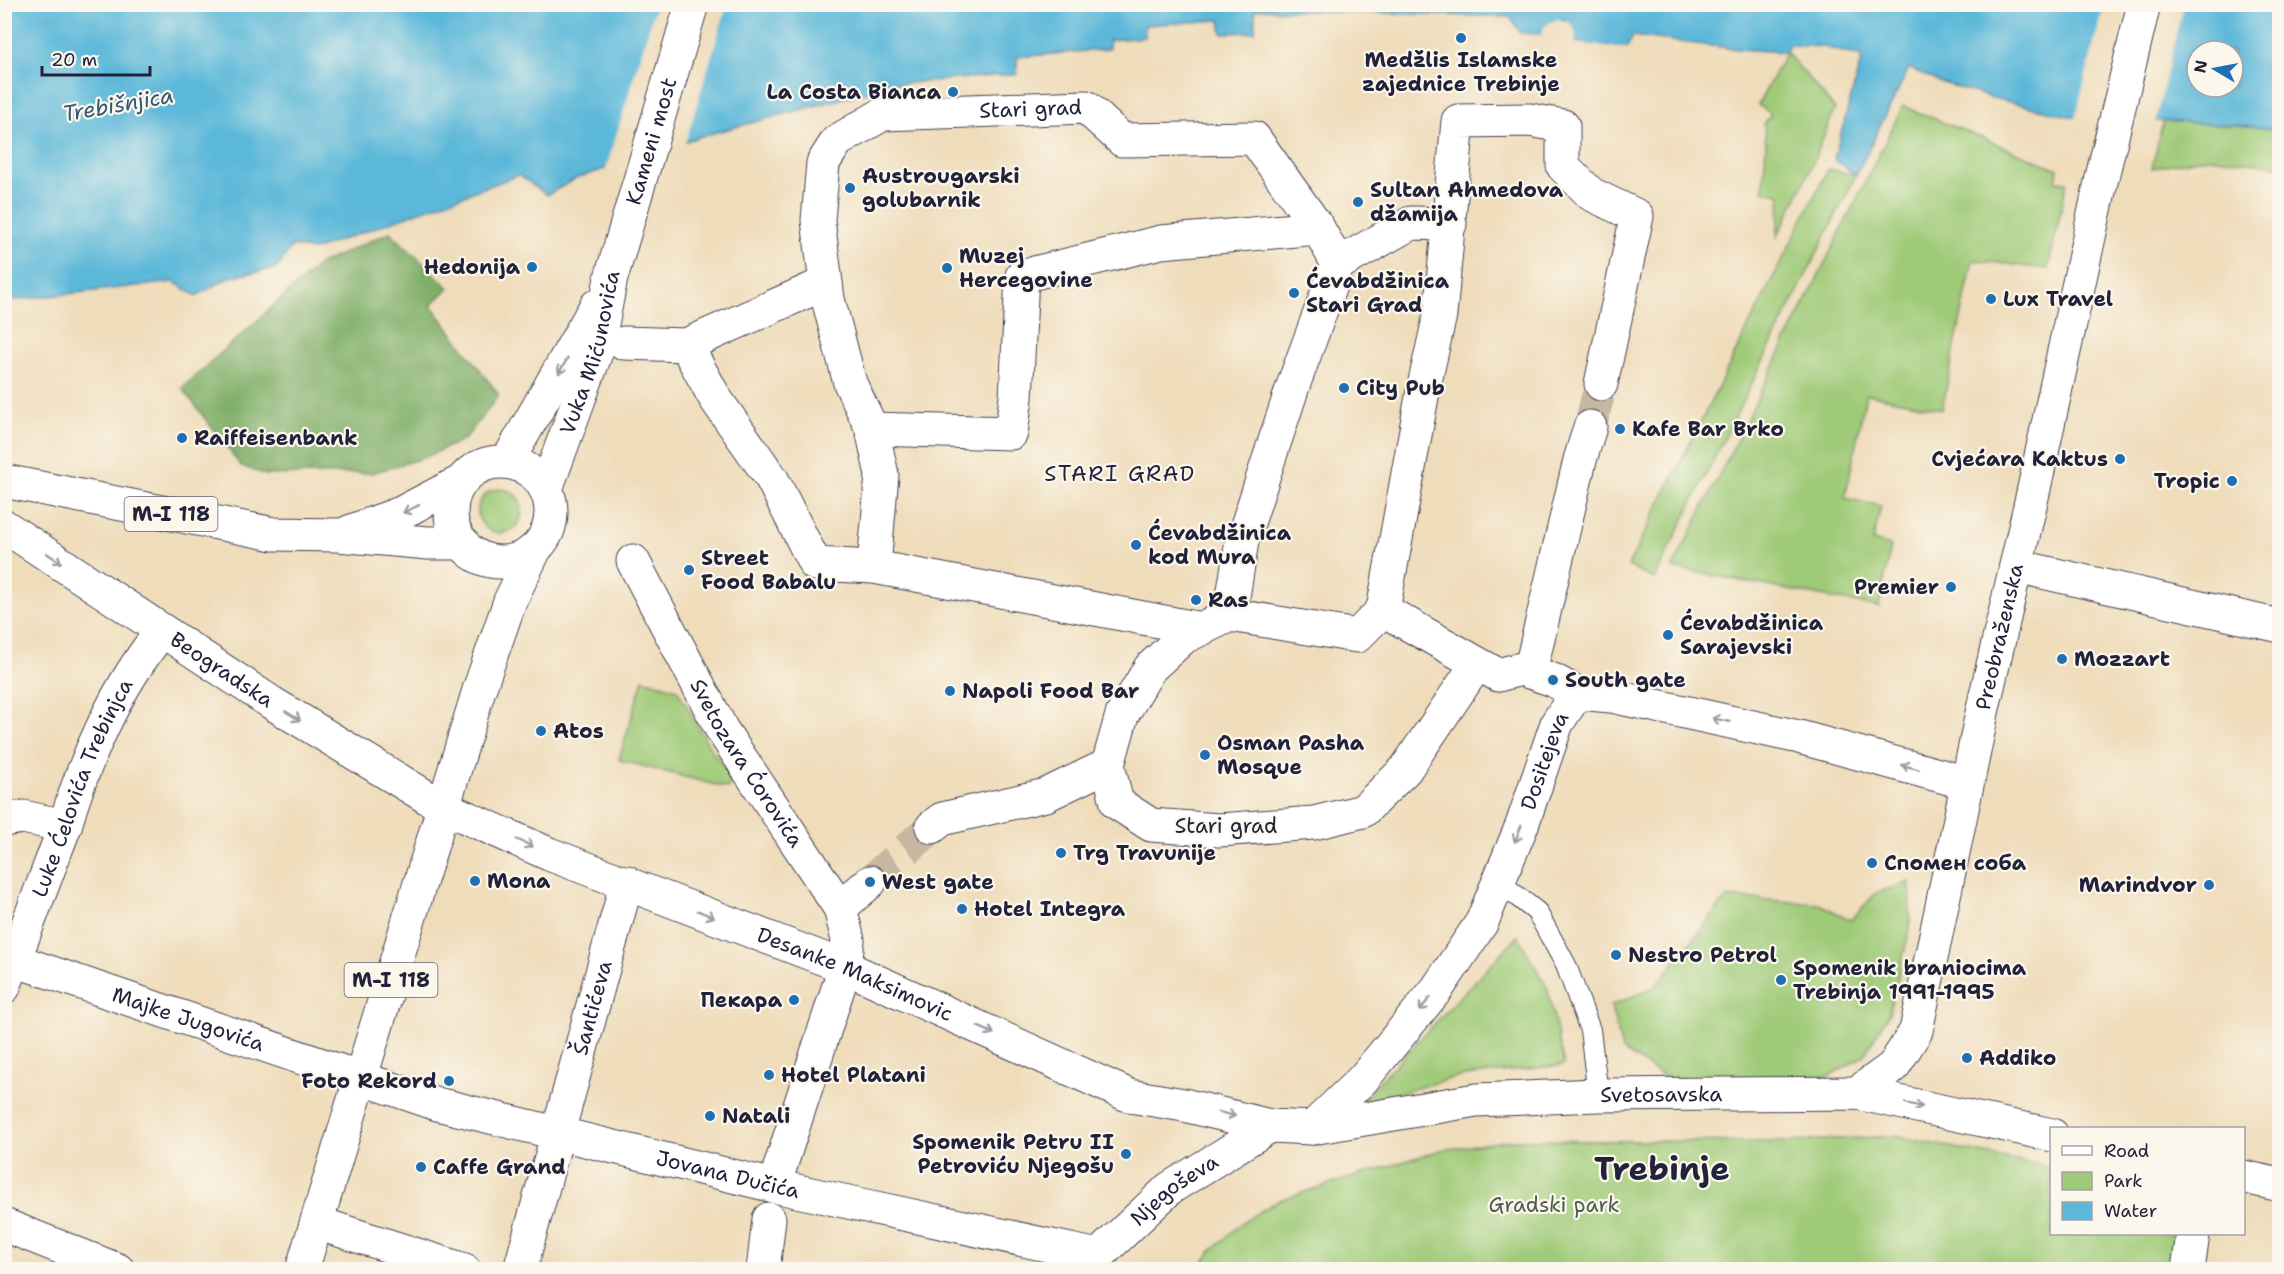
<svg xmlns="http://www.w3.org/2000/svg" width="2284" height="1274" font-family="'Shantell Sans',sans-serif">
  <style>
    .green { fill: #9fca77; stroke: #607659; stroke-width: 1.5 }
    .forest { fill: #7fae68; stroke: #506852; stroke-width: 1.5 }
    .water { fill: #5bb8d9; stroke: #3e6d8a; stroke-width: 1.5; fill-rule: evenodd }
    .pier { fill: #efdcba }
    .lines { fill: none; stroke-linecap: round; stroke-linejoin: round }
    .street-tunnel { stroke: #c6b7a1; stroke-width: 33; stroke-dasharray: 33 16; stroke-linecap: butt }
    .lane-casing { stroke: #413e4e; stroke-width: 22 }
    .street-casing { stroke: #413e4e; stroke-width: 35 }
    .secondary-casing { stroke: #413e4e; stroke-width: 35 }
    .primary-casing { stroke: #413e4e; stroke-width: 35 }
    .lane { stroke: #fff; stroke-width: 20 }
    .street { stroke: #fff; stroke-width: 33 }
    .secondary { stroke: #fff; stroke-width: 33 }
    .primary { stroke: #fff; stroke-width: 33 }
    .oneway { stroke: #9c9ca7 }
    .poi-dot { fill: #1f6fb2; stroke: #fbf7ec; stroke-width: 2 }
    .labels { text-anchor: middle; stroke-width: 4.5; stroke-linejoin: round; paint-order: stroke }
    .shield { fill: #fbf7ec; stroke: #636270; stroke-width: 1.5 }
    .shield-label { font-size: 20px; font-weight: bold; fill: #22223b }
    .poi-label { font-size: 21px; font-weight: bold; fill: #22223b; stroke: #fbf7ec; text-anchor: start }
    .street-label { font-size: 21px; fill: #22223b; stroke: #fbf7ec }
    .park-label { font-size: 21px; fill: #4e5d50; stroke: #fbf7ec }
    .water-label { font-size: 22px; font-style: italic; fill: #365672; stroke: #fbf7ec }
    .neighbourhood-label { font-size: 22px; letter-spacing: 1.5px; fill: #22223b; stroke: #fbf7ec }
    .town-label { font-size: 33px; font-weight: bold; fill: #22223b; stroke: #fbf7ec }
  </style>
  <rect width="100%" height="100%" fill="#fbf7ec"/>
  <filter id="ink" filterUnits="userSpaceOnUse"><feTurbulence type="fractalNoise" baseFrequency=".0167" numOctaves="2"/><feDisplacementMap in="SourceGraphic" scale="12" xChannelSelector="R" yChannelSelector="G"/><feConvolveMatrix kernelMatrix="1 2 1 2 8 2 1 2 1" color-interpolation-filters="sRGB"/></filter>
  <filter id="wash" filterUnits="userSpaceOnUse"><feTurbulence type="fractalNoise" baseFrequency=".008" numOctaves="4" result="noise"/><feDisplacementMap in="SourceGraphic" scale="24" xChannelSelector="R" yChannelSelector="G"/><feGaussianBlur stdDeviation="1.35" result="paint"/><feColorMatrix in="noise" values="0 0 0 0 0 0 0 0 0 0 0 0 0 0 0 0 0 1.4 0 .05"/><feComposite in="paint" operator="in"/></filter>
  <g filter="url(#wash)">
    <rect width="100%" height="100%" fill="#efdcba"/>
    <path class="green" d="M1786,52L1835,109L1813,163L1777,238L1781,195L1763,190L1766,145L1764,124L1771,114L1758,105Z
      M1903,106L2058,169L2056,181L2067,182L2048,269L1973,260L1942,409L1866,394L1845,498L1881,506L1873,541L1891,546L1879,607L1673,568Z
      M2163,121L2251,126L2279,130V166L2208,157L2152,168Z
      M1828,169L1856,175L1654,579L1628,566Z
      M478 511a22 22 0 1 1 44 0a22 22 0 1 1-44 0Z
      M643,679L677,689L711,749L733,778L728,788L619,760Z
      M1910,882V929L1889,1013L1864,1056L1826,1078L1668,1079L1622,1050L1611,1006L1656,986L1727,897L1819,904L1851,920L1876,893Z
      M1518,936L1548,989L1564,1065L1457,1077L1358,1104Z
      M1894,1136L2051,1167L2052,1234H2181L2175,1270H1199L1211,1251L1244,1221L1279,1200L1441,1150L1511,1140L1785,1142Z"/>
    <path class="forest" d="M390,232L449,288L431,305L499,395L465,439L426,457L372,473L266,475L241,466L182,388L320,264Z"/>
    <path class="water" d="M4,5H2279V130L2251,126L2069,116L1989,97L1940,82L1909,68L1856,175L1834,159L1862,57L1824,47L1789,45L1786,52L1737,49L1633,36L1627,48L1574,43C1576,31 1574,25 1563,19L1544,26L1542,35L1521,34L1510,17L1255,9V32L1222,33L1220,20L1145,25V37L1109,40V49L1017,57V74L897,84L698,137L575,179L547,195L519,175L314,250L292,246L277,268L230,277L196,296L174,282L5,301ZM2197,51H2233V87H2197Z"/>
    <path class="pier" d="M656,5H727L685,144L605,172Z
      M2104,5H2183L2155,123L2075,119Z
      M1557,19L1569,22L1574,28L1576,34L1575,43L1627,48L1628,51L1573,46L1571,29L1562,22L1554,23L1547,28L1543,38L1521,37V34L1541,35L1544,26Z"/>
  </g>
  <g filter="url(#ink)">
    <g class="lines">
      <path class="street-tunnel" d="M1590,427L1601,384
        M870,882L932,827"/>
      <g class="lane-casing">
        <path id="lane" d="M1499,882L1537,912L1566,965L1590,1030L1598,1095"/>
      </g>
      <g class="street-casing">
        <g id="street">
          <path d="M624,343L686,345L715,398L772,479L815,564L874,567"/>
          <path d="M686,345L826,283"/>
          <path d="M872,429L1011,433L1016,398L1022,276L1161,242L1318,228L1338,264"/>
          <path id="s1" d="M4,526L272,703L443,807L549,854L845,967L1130,1096L1184,1105L1270,1126L1312,1128L1476,1100L1598,1095L1857,1093L2052,1135"/>
          <path id="s2" d="M633,561L722,730L840,908L848,940L845,967L774,1186"/>
          <path d="M2016,566L2280,626"/>
          <path d="M1383,610L1424,386L1440,315L1458,121L1530,120L1563,126V166L1591,194L1637,216L1601,384"/>
          <path d="M1230,615L1242,541L1294,383L1338,264L1411,223L1450,224"/>
          <path id="s3" d="M1201,629L874,567L882,475L872,429L850,383L828,299L818,220L823,163L837,141L883,114L1086,107L1122,140L1254,138L1318,228"/>
          <path d="M1477,664L1405,770L1363,811L1314,823L1219,830L1151,825L1117,803L1108,765L1122,715L1150,668L1184,637L1230,615L1357,636L1383,610L1498,675L1521,669L1553,680L1577,693"/>
          <path d="M1530,672L1580,460L1590,427"/>
          <path d="M4,820L23,817L65,826"/>
          <path d="M932,827L942,819L1046,795L1108,765"/>
          <path d="M840,908L870,882"/>
          <path id="s4" d="M14,960L437,1104L774,1186L1098,1256"/>
          <path id="s5" d="M4,987L65,826C84,760 118,684 162,631"/>
          <path id="s6" d="M1857,1093L1893,1067L1916,1031L1983,708L2033,493L2103,173L2144,4"/>
          <path id="s7" d="M1312,1128L1363,1079L1437,989L1482,922L1522,825L1557,723L1577,693L1611,696L1799,737L1967,783"/>
          <path d="M2244,1177L2280,1185"/>
          <path d="M317,1223L464,1270"/>
          <path d="M4,1225L118,1270"/>
          <path id="s8" d="M520,1270L627,882"/>
          <path d="M763,1270L769,1219"/>
          <path id="s9" d="M1091,1270L1098,1256L1170,1188L1270,1126"/>
          <path d="M2188,1270L2193,1234"/>
        </g>
      </g>
      <g class="secondary-casing">
        <g id="secondary">
          <path d="M507,462L596,306"/>
          <path id="s10" d="M546,489L597,350L611,278L692,4"/>
        </g>
      </g>
      <g class="primary-casing">
        <path id="primary" d="M451 512a50 50 0 1 1 100 0a50 50 0 1 1-100 0Z
          M4,481L274,534L338,535L428,543H463
          M349,532L401,513L462,481
          M302,1270L479,690L510,601L535,549"/>
      </g>
      <use href="#lane" class="lane"/>
      <use href="#street" class="street"/>
      <use href="#secondary" class="secondary"/>
      <use href="#primary" class="primary"/>
    </g>
    <defs><path id="oneway-shaft" d="M-6 0H5M1.5-3L5.5 0L1.5 3" fill="none" stroke-width="1.6" stroke-linecap="round" stroke-linejoin="round" transform="scale(1.5)"/></defs>
    <g class="oneway">
      <use href="#oneway-shaft" transform="translate(563 366) rotate(121)"/>
      <use href="#oneway-shaft" transform="translate(411 509) rotate(154)"/>
      <use href="#oneway-shaft" transform="translate(54 558) rotate(34)"/>
      <use href="#oneway-shaft" transform="translate(293 716) rotate(32)"/>
      <use href="#oneway-shaft" transform="translate(1721 720) rotate(-168)"/>
      <use href="#oneway-shaft" transform="translate(1910 767) rotate(-165)"/>
      <use href="#oneway-shaft" transform="translate(1518 834) rotate(112)"/>
      <use href="#oneway-shaft" transform="translate(525 843) rotate(23)"/>
      <use href="#oneway-shaft" transform="translate(706 914) rotate(22)"/>
      <use href="#oneway-shaft" transform="translate(1425 1004) rotate(129)"/>
      <use href="#oneway-shaft" transform="translate(986 1030) rotate(24)"/>
      <use href="#oneway-shaft" transform="translate(1914 1105) rotate(12)"/>
      <use href="#oneway-shaft" transform="translate(1227 1114) rotate(13)"/>
    </g>
  </g>
  <g class="poi-dot">
    <circle cx="1461" cy="38" r="6"/>
    <circle cx="953" cy="92" r="6"/>
    <circle cx="850" cy="188" r="6"/>
    <circle cx="1358" cy="202" r="6"/>
    <circle cx="532" cy="267" r="6"/>
    <circle cx="947" cy="268" r="6"/>
    <circle cx="1294" cy="293" r="6"/>
    <circle cx="1991" cy="299" r="6"/>
    <circle cx="1344" cy="388" r="6"/>
    <circle cx="1620" cy="429" r="6"/>
    <circle cx="182" cy="438" r="6"/>
    <circle cx="2120" cy="459" r="6"/>
    <circle cx="2232" cy="481" r="6"/>
    <circle cx="1136" cy="545" r="6"/>
    <circle cx="689" cy="570" r="6"/>
    <circle cx="1951" cy="587" r="6"/>
    <circle cx="1196" cy="600" r="6"/>
    <circle cx="1668" cy="635" r="6"/>
    <circle cx="2062" cy="659" r="6"/>
    <circle cx="1553" cy="680" r="6"/>
    <circle cx="950" cy="691" r="6"/>
    <circle cx="541" cy="731" r="6"/>
    <circle cx="1205" cy="755" r="6"/>
    <circle cx="1061" cy="853" r="6"/>
    <circle cx="1872" cy="863" r="6"/>
    <circle cx="475" cy="881" r="6"/>
    <circle cx="870" cy="882" r="6"/>
    <circle cx="2209" cy="885" r="6"/>
    <circle cx="962" cy="909" r="6"/>
    <circle cx="1616" cy="955" r="6"/>
    <circle cx="1781" cy="980" r="6"/>
    <circle cx="794" cy="1000" r="6"/>
    <circle cx="1967" cy="1058" r="6"/>
    <circle cx="769" cy="1075" r="6"/>
    <circle cx="449" cy="1081" r="6"/>
    <circle cx="710" cy="1116" r="6"/>
    <circle cx="1126" cy="1154" r="6"/>
    <circle cx="421" cy="1167" r="6"/>
  </g>
  <g class="labels">
    <g class="shield">
      <rect x="124.5" y="497" width="93" height="34" rx="4.5"/>
      <rect x="344.5" y="963" width="93" height="34" rx="4.5"/>
    </g>
    <g class="shield-label">
      <text x="171" y="521">M-I 118</text>
      <text x="391" y="987">M-I 118</text>
    </g>
    <g class="poi-label">
      <text x="1461" y="67" text-anchor="middle">Medžlis Islamske<tspan x="1461" dy="24">zajednice Trebinje</tspan></text>
      <text x="941" y="99" text-anchor="end">La Costa Bianca</text>
      <text x="862" y="183">Austrougarski<tspan x="862" dy="24">golubarnik</tspan></text>
      <text x="1370" y="197">Sultan Ahmedova<tspan x="1370" dy="24">džamija</tspan></text>
      <text x="959" y="263">Muzej<tspan x="959" dy="24">Hercegovine</tspan></text>
      <text x="520" y="274" text-anchor="end">Hedonija</text>
      <text x="1306" y="288">Ćevabdžinica<tspan x="1306" dy="24">Stari Grad</tspan></text>
      <text x="2003" y="306">Lux Travel</text>
      <text x="1356" y="395">City Pub</text>
      <text x="1632" y="436">Kafe Bar Brko</text>
      <text x="194" y="445">Raiffeisenbank</text>
      <text x="2108" y="466" text-anchor="end">Cvjećara Kaktus</text>
      <text x="2220" y="488" text-anchor="end">Tropic</text>
      <text x="1148" y="540">Ćevabdžinica<tspan x="1148" dy="24">kod Mura</tspan></text>
      <text x="701" y="565">Street<tspan x="701" dy="24">Food Babalu</tspan></text>
      <text x="1939" y="594" text-anchor="end">Premier</text>
      <text x="1208" y="607">Ras</text>
      <text x="1680" y="630">Ćevabdžinica<tspan x="1680" dy="24">Sarajevski</tspan></text>
      <text x="2074" y="666">Mozzart</text>
      <text x="1565" y="687">South gate</text>
      <text x="962" y="698">Napoli Food Bar</text>
      <text x="553" y="738">Atos</text>
      <text x="1217" y="750">Osman Pasha<tspan x="1217" dy="24">Mosque</tspan></text>
      <text x="1073" y="860">Trg Travunije</text>
      <text x="1884" y="870">Спомен соба</text>
      <text x="487" y="888">Mona</text>
      <text x="882" y="889">West gate</text>
      <text x="2197" y="892" text-anchor="end">Marindvor</text>
      <text x="974" y="916">Hotel Integra</text>
      <text x="1628" y="962">Nestro Petrol</text>
      <text x="1793" y="975">Spomenik braniocima<tspan x="1793" dy="24">Trebinja 1991-1995</tspan></text>
      <text x="782" y="1007" text-anchor="end">Пекара</text>
      <text x="1979" y="1065">Addiko</text>
      <text x="781" y="1082">Hotel Platani</text>
      <text x="437" y="1088" text-anchor="end">Foto Rekord</text>
      <text x="722" y="1123">Natali</text>
      <text x="1114" y="1149" text-anchor="end">Spomenik Petru II<tspan x="1114" dy="24">Petroviću Njegošu</tspan></text>
      <text x="433" y="1174">Caffe Grand</text>
    </g>
    <g class="street-label">
      <text dy="7" stroke="none"><textPath href="#s3" startOffset="974">Stari grad</textPath></text>
      <text dy="7" stroke="none"><textPath href="#s10" startOffset="364">Kameni most</textPath></text>
      <text dy="7" stroke="none"><textPath href="#s10" startOffset="144">Vuka Mićunovića</textPath></text>
      <text dy="7" stroke="none"><textPath href="#s6" startOffset="490">Preobraženska</textPath></text>
      <text dy="7" stroke="none"><textPath href="#s1" startOffset="261">Beogradska</textPath></text>
      <text dy="7" stroke="none"><textPath href="#s7" startOffset="441">Dositejeva</textPath></text>
      <text dy="7" stroke="none"><textPath href="#s2" startOffset="232">Svetozara Ćorovića</textPath></text>
      <text dy="7" stroke="none"><textPath href="#s5" startOffset="214">Luke Ćelovića Trebinjca</textPath></text>
      <text x="1226" y="833">Stari grad</text>
      <text dy="7" stroke="none"><textPath href="#s1" startOffset="966">Desanke Maksimovic</textPath></text>
      <text dy="7" stroke="none"><textPath href="#s8" startOffset="272">Šantićeva</textPath></text>
      <text dy="7" stroke="none"><textPath href="#s4" startOffset="184">Majke Jugovića</textPath></text>
      <text dy="7" stroke="none"><textPath href="#s1" startOffset="1804">Svetosavska</textPath></text>
      <text dy="7" stroke="none"><textPath href="#s4" startOffset="746">Jovana Dučića</textPath></text>
      <text dy="7" stroke="none"><textPath href="#s9" startOffset="117">Njegoševa</textPath></text>
    </g>
    <g class="park-label">
      <text x="1554" y="1212">Gradski park</text>
    </g>
    <g class="water-label">
      <text transform="translate(118 104) rotate(-10)" y="8">Trebišnjica</text>
    </g>
    <g class="neighbourhood-label">
      <text x="1120" y="481">STARI GRAD</text>
    </g>
    <g class="town-label">
      <text x="1662" y="1180">Trebinje</text>
    </g>
  </g>
  <rect width="2284" height="1274" fill="none" stroke="#fbf7ec" stroke-width="24"/>
  <rect x="2050" y="1127" width="195" height="108" fill="#fbf7ec" stroke="#a4a2a5" stroke-width="1.5"/>
  <rect x="2062" y="1146" width="30" height="9" fill="#ffffff" stroke="#a4a2a5" stroke-width="1.5"/>
  <text x="2104" y="1157" font-size="18" fill="#22223b">Road</text>
  <rect x="2062" y="1172" width="30" height="18" fill="#9fca77" stroke="#a4a2a5" stroke-width="1.5"/>
  <text x="2104" y="1187" font-size="18" fill="#22223b">Park</text>
  <rect x="2062" y="1202" width="30" height="18" fill="#5bb8d9" stroke="#a4a2a5" stroke-width="1.5"/>
  <text x="2104" y="1217" font-size="18" fill="#22223b">Water</text>
  <g transform="translate(2215 69) rotate(280)"><circle r="28" fill="#fbf7ec" stroke="#a4a2a5" stroke-width="1.5"/>
  <path d="M0-4.5L10 22L0 15L-10 22Z" fill="#1f6fb2"/>
  <text y="-9" font-size="16" font-weight="bold" text-anchor="middle" fill="#22223b">N</text>
  </g>
  <path d="M42 66v9h108v-9" fill="none" stroke="#22223b" stroke-width="3"/>
  <text x="51" y="66" font-size="18" fill="#22223b" stroke="#fbf7ec" stroke-width="4.5" paint-order="stroke">20 m</text>
</svg>
